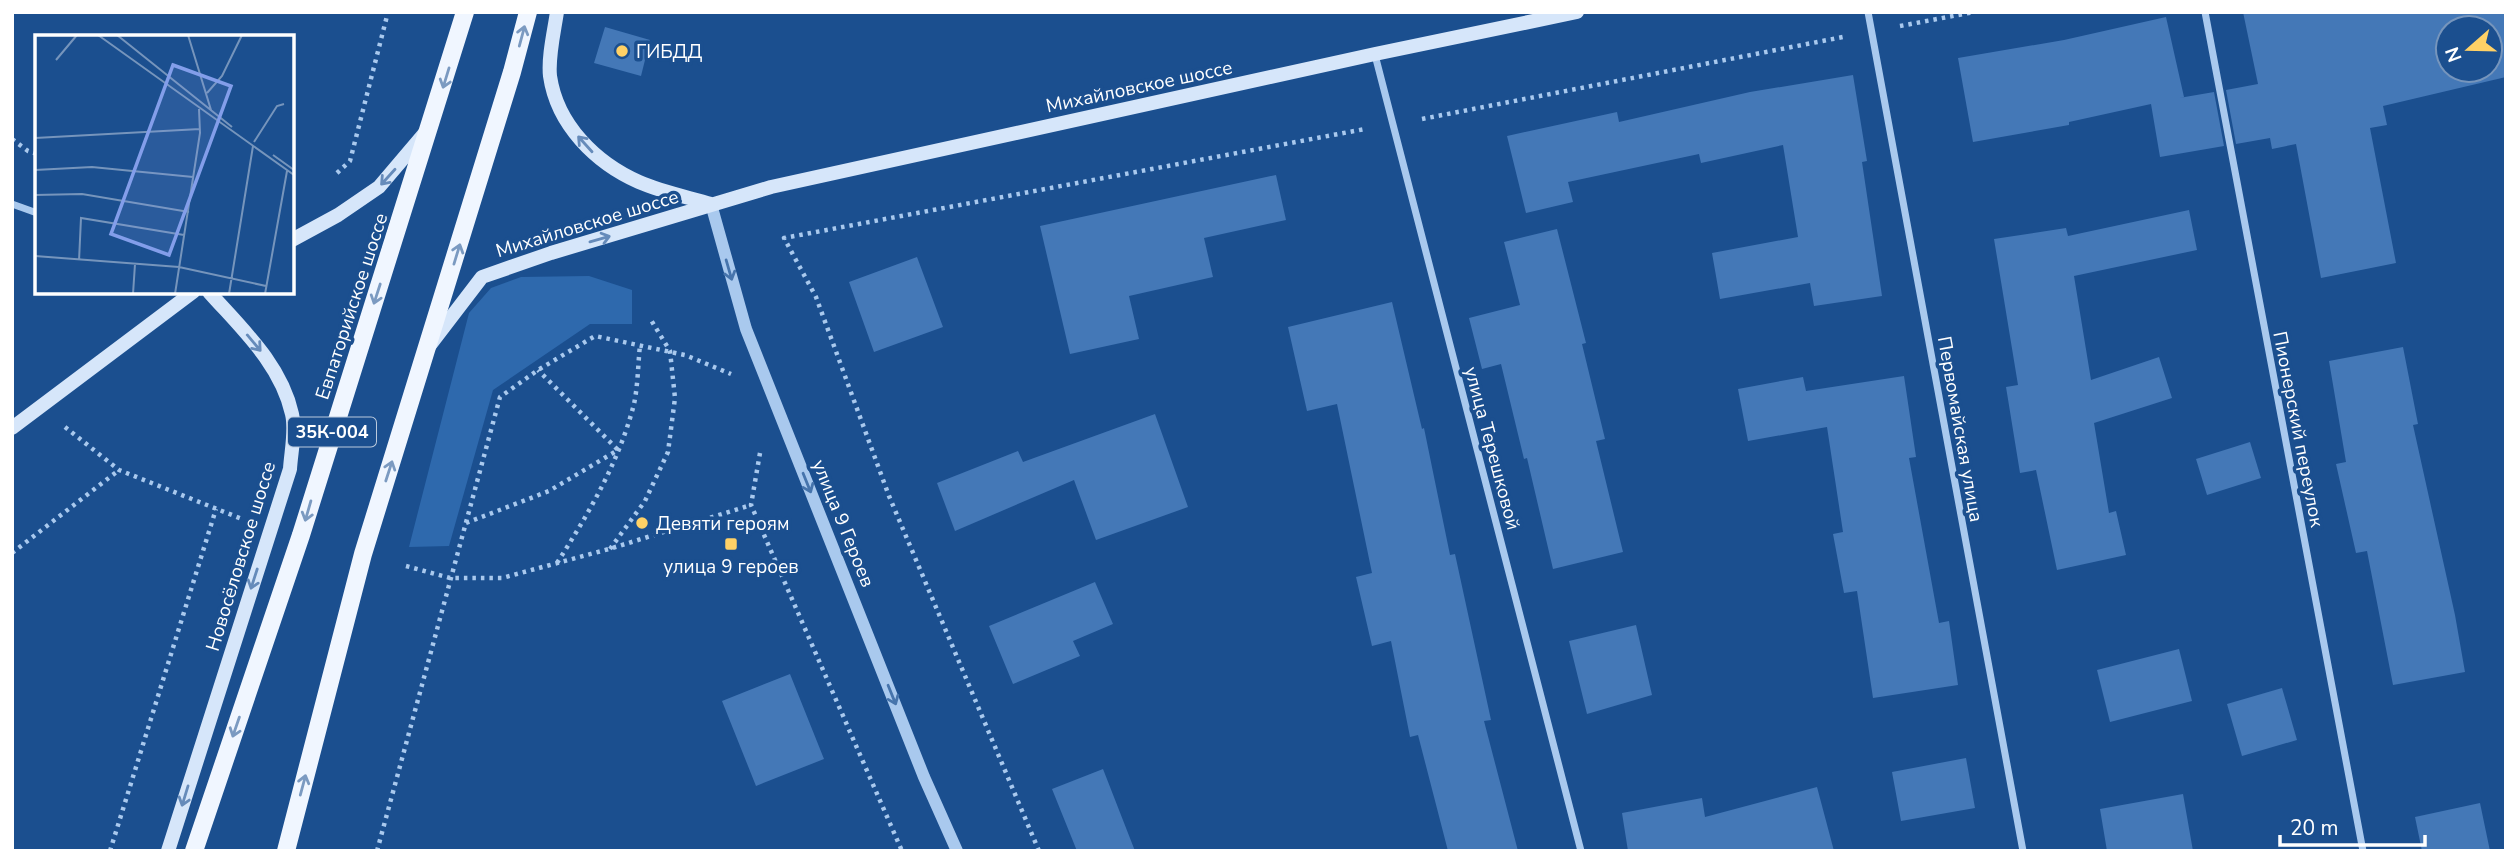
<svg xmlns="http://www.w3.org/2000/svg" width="2518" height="863" font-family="'Nunito Sans',sans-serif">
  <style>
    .green { fill: #2e69ad }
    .building { fill: #4478b7; fill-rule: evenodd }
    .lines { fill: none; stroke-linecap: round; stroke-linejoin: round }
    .path { stroke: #a9c9ee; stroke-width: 4.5; stroke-dasharray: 3.5 5; stroke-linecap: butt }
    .minor { stroke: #a9c9ee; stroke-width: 7 }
    .tertiary { stroke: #a9c9ee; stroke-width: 12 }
    .secondary { stroke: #d6e6fa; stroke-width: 14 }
    .primary { stroke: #f0f6ff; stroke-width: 18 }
    .oneway { stroke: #7b9ac1 }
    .oneway2 { stroke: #668bba }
    .oneway3 { stroke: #4674ac }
    .poi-dot { fill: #ffd166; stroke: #1b4f8f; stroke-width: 2.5 }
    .labels { text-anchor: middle; stroke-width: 7; stroke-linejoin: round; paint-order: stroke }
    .shield { fill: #1b4f8f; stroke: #bbcadd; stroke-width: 2 }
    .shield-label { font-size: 18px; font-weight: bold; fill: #fff }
    .poi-label { font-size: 19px; fill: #fff; stroke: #1b4f8f; text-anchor: start }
    .street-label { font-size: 19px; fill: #fff; stroke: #1b4f8f }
    .inset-road { fill: none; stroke: #7695bc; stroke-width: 2 }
    .view { fill: #839eea; fill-opacity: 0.15; stroke: #839eea; stroke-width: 3.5 }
    .inset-edge { fill: none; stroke: #fff; stroke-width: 3.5 }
  </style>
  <rect width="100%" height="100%" fill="#1b4f8f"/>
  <path class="green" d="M589,276L632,290V324H590L493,390L449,546L409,547L469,313L491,288L521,277Z"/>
  <path class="building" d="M2243,12H2506V77L2383,106L2387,125L2370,128L2396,263L2321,278L2296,144L2272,149L2270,138L2236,144L2226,90L2258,84ZM2448,28H2490V70H2448Z
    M2166,17L2184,97L2179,98L2214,92L2224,146L2160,157L2151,104L2069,122V125L1973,142L1958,58L2064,40Z
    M605,27L650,40L641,76L594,63Z
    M1853,75L1867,161L1862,162L1882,296L1814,306L1810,283L1720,299L1712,253L1798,237L1783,145L1701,163L1699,154L1568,182L1573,202L1526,213L1507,136L1617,112L1619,122L1750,92Z
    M1276,175L1286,220L1204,238L1213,277L1129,296L1139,339L1070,354L1040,226Z
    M2189,210L2197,250L2074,276L2091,380L2159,357L2172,398L2094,423L2109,513L2116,511L2126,555L2057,570L2036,470L2020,473L2006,387L2018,385L1994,239L2066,228L2068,236Z
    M1557,229L1586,343L1582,344L1605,439L1596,441L1623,552L1553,569L1527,458L1524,459L1501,364L1482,369L1469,318L1520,305L1504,242Z
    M917,257L943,327L874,352L849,282Z
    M1392,302L1422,429L1424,428L1450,555L1455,554L1491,720L1484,721L1518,851H1448L1418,735L1410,737L1391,641L1372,646L1356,577L1372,573L1337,404L1307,411L1288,327Z
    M2403,347L2418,424L2413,425L2455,615L2465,672L2393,685L2367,551L2356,553L2336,464L2346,462L2329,361Z
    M1904,376L1916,457L1909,458L1939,623L1949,621L1958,685L1873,698L1857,591L1844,593L1833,534L1843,532L1827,427L1748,441L1738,389L1803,377L1806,391Z
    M1155,414L1188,507L1096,540L1074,480L955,531L937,483L1018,451L1023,462Z
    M2250,442L2261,478L2207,495L2196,459Z
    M1095,582L1113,624L1073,641L1080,656L1013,684L989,626Z
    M1636,625L1652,695L1587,714L1569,641Z
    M2179,649L2192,701L2110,722L2097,670Z
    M790,674L824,759L756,786L722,701Z
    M2282,688L2297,740L2242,756L2227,704Z
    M1966,758L1975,808L1901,821L1892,772Z
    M1103,769L1135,851H1077L1052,789Z
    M1817,787L1834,851H1628L1622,813L1702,798L1705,817Z
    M2183,794L2193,851H2107L2100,809Z
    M2480,803L2490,851H2422L2415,817Z"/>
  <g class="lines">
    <path class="path" d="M1900,26L1974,12
      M1422,119L1843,37
      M12,139L28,151L37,154
      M337,173L350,161L388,12
      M65,427L119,470L242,519
      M760,453L751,505L902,851
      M466,523L549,491L618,450L538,370
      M610,549L645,501L668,452L675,398L670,351L651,320
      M12,553L119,470
      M557,563C589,513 619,462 634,404C638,385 638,364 640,345
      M406,566L450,578H502L609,549L751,505
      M110,851L216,509
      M377,851L500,397L538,370L595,336L685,355L731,374
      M1039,851L889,496L816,297L784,238L1365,129"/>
    <path class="minor" d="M1868,12L2023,851
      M2205,12L2363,851
      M1375,55L1581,851
      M12,204L37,213"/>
    <path class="tertiary" d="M711,204L746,329L924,777L957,851"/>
    <path class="secondary" d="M557,12C554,32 548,57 550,76C557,125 596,163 639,182C662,192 687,197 711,204
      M292,240L338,215L379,187L424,134
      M430,345L482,277L551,253L771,187L1375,54L1577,12
      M12,428L193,292
      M168,851L290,469C291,452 296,430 292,414C281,364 241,328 209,292"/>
    <path class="primary" d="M194,851L301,535L465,12
      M286,851L363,554L512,72L528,12"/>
  </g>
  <defs><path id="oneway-shaft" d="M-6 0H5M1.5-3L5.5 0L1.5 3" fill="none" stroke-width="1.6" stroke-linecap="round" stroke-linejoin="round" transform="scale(1.75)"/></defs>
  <g class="oneway">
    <use href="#oneway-shaft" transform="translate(522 36) rotate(-75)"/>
    <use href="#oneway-shaft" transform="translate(446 78) rotate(107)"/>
    <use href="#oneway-shaft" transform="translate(457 254) rotate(-73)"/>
    <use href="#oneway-shaft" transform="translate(377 294) rotate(108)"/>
    <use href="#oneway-shaft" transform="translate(389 471) rotate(-72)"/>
    <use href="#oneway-shaft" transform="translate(308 511) rotate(106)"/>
    <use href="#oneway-shaft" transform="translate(236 727) rotate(109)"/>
    <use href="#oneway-shaft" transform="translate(303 785) rotate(-75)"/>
  </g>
  <g class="oneway2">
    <use href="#oneway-shaft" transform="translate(585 144) rotate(-132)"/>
    <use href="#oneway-shaft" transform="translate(388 177) rotate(132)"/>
    <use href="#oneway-shaft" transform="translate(600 239) rotate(-16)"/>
    <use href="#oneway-shaft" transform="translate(254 343) rotate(50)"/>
    <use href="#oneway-shaft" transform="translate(254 579) rotate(108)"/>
    <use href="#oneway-shaft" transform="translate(185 796) rotate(107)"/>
  </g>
  <g class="oneway3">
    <use href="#oneway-shaft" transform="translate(729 270) rotate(74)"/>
    <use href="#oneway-shaft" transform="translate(807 483) rotate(68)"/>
    <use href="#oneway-shaft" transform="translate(892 695) rotate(68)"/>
  </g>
  <g class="poi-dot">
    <circle cx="622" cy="51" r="7"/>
    <circle cx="642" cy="523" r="7"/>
    <rect x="724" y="537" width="14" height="14" rx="3.5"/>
  </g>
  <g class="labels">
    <rect class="shield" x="288" y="417.5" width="88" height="29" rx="5"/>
    <g class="shield-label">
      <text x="332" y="438">35К-004</text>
    </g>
    <g class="poi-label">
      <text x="636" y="58">ГИБДД</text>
      <text x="656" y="530">Девяти героям</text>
      <text x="731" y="573" text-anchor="middle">улица 9 героев</text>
    </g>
    <g class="street-label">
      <text transform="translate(1139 86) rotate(-12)" y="7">Михайловское шоссе</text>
      <text transform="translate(587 223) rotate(-17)" y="7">Михайловское шоссе</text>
      <text transform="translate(351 306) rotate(-72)" y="7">Евпаторийское шоссе</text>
      <text transform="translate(1961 429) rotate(80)" y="7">Первомайская улица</text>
      <text transform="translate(2299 429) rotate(79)" y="7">Пионерский переулок</text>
      <text transform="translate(1493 448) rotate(75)" y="7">улица Терешковой</text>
      <text transform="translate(844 523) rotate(68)" y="7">улица 9 Героев</text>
      <text transform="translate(240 556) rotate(-73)" y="7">Новосёловское шоссе</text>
    </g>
  </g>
  <g transform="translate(35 35)">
    <rect width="259" height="259" fill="#1b4f8f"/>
    <path class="inset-road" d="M63,0L259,140M82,0L197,92M153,0L176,75M21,25L42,0M172,58L187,41L207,0M0,103L165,94M219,107L242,71L249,69M238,120L259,135M0,135L57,132L158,142M0,160L47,159L154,177M0,221L144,232L231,251M44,226L46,183L149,200M98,259L100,229M140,259L165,98L164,74M194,259L218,111M230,259L252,136"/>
    <path class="view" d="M138,30L196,51L134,220L76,199Z"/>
    <rect width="259" height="259" class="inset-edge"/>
  </g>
  <rect width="2518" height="863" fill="none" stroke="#ffffff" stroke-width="28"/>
  <g transform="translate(2469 49) rotate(250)"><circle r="33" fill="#1b4f8f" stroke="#7695bc" stroke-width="2"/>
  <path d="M0-5L12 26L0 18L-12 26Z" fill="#ffd166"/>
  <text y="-10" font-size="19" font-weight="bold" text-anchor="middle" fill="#ffffff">N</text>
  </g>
  <path d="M2280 835v10h145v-10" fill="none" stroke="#ffffff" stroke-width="3.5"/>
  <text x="2290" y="835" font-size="21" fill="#ffffff" stroke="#1b4f8f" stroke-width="5" paint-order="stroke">20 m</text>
</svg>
